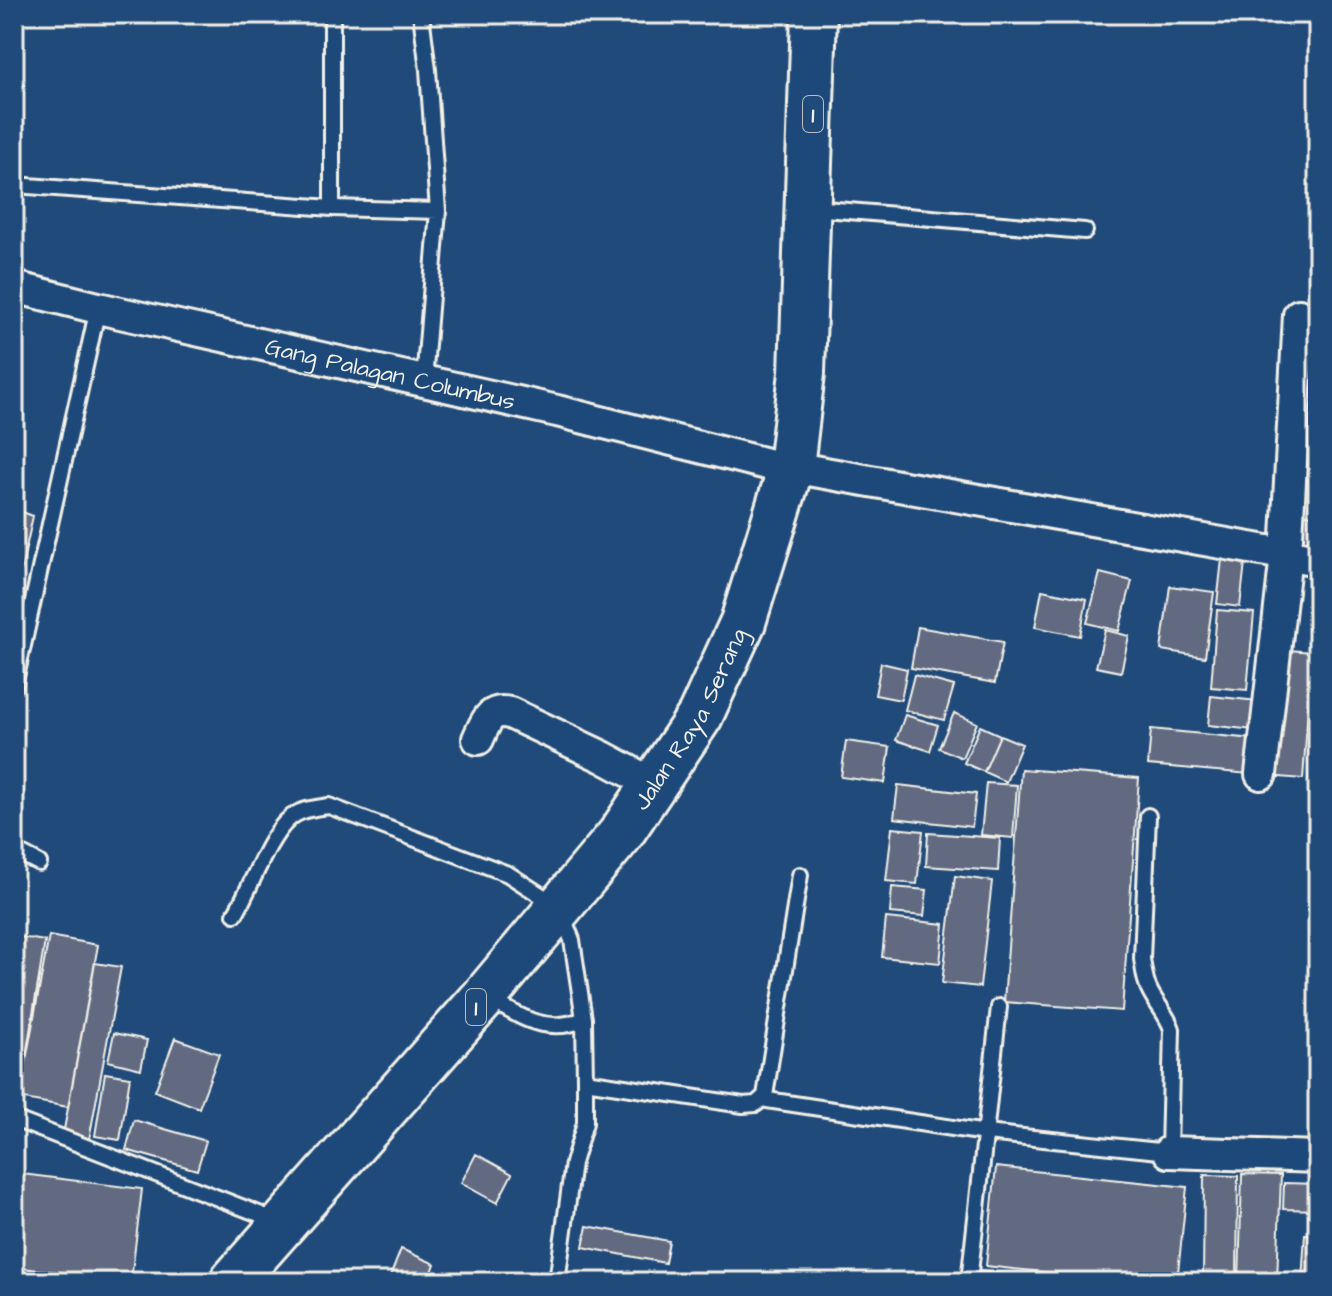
<svg xmlns="http://www.w3.org/2000/svg" width="1332" height="1296" font-family="'Architects Daughter',sans-serif">
  <style>
    .building { fill: #626b82; stroke: #f4f1e8; stroke-width: 2 }
    .lines { fill: none; stroke-linecap: round; stroke-linejoin: round }
    .lane-casing { stroke: #f4f1e8; stroke-width: 20 }
    .street-casing { stroke: #f4f1e8; stroke-width: 36 }
    .highway-casing { stroke: #f4f1e8; stroke-width: 50 }
    .lane { stroke: #1f4a7a; stroke-width: 14 }
    .street { stroke: #1f4a7a; stroke-width: 30 }
    .highway { stroke: #1f4a7a; stroke-width: 44 }
    .labels { text-anchor: middle; stroke-width: 6; stroke-linejoin: round; paint-order: stroke }
    .shield { fill: #1f4a7a; stroke: #b4bfc7; stroke-width: 2 }
    .shield-label { font-size: 22px; font-weight: bold; fill: #f4f1e8 }
    .street-label { font-size: 24px; fill: #f4f1e8; stroke: #1f4a7a }
  </style>
  <rect width="100%" height="100%" fill="#1f4a7a"/>
  <filter id="ink" filterUnits="userSpaceOnUse"><feTurbulence type="fractalNoise" baseFrequency=".0125" numOctaves="2"/><feDisplacementMap in="SourceGraphic" scale="16" xChannelSelector="R" yChannelSelector="G"/><feConvolveMatrix kernelMatrix="1 2 1 2 8 2 1 2 1" color-interpolation-filters="sRGB"/></filter>
  <g filter="url(#ink)">
    <path class="building" d="M14,509L33,516L14,603Z
      M1297,512L1318,516V544L1293,540Z
      M1222,559L1245,562L1240,607L1217,604Z
      M1100,573L1132,581L1119,631L1087,623Z
      M1170,586L1214,592L1205,657L1161,650Z
      M1042,590L1087,599L1080,636L1035,627Z
      M1217,610L1254,613L1247,690L1211,687Z
      M918,627L1003,642L995,683L911,668Z
      M1105,630L1129,636L1121,672L1096,667Z
      M1276,649L1312,652L1303,779L1268,776Z
      M881,663L907,669L901,700L875,695Z
      M914,675L954,686L944,720L905,710Z
      M1211,696L1257,701L1254,730L1208,725Z
      M1318,698V749H1313Z
      M954,713L977,723L962,758L939,748Z
      M905,715L938,725L930,751L896,740Z
      M980,726L1000,735L984,772L964,763Z
      M1151,729L1253,739L1250,774L1148,765Z
      M1000,735L1022,744L1006,782L984,772Z
      M846,741L890,747L885,783L841,777Z
      M1311,754L1318,755V782L1309,781Z
      M1021,769L1139,778L1122,1011L1004,1002Z
      M986,783L1017,785L1013,838L981,835Z
      M898,785L976,794L972,827L894,818Z
      M892,828L923,831L917,884L886,881Z
      M928,833L1000,838L998,871L926,866Z
      M955,876L992,881L980,987L942,983Z
      M892,887L927,890L924,916L890,913Z
      M886,918L944,924L940,963L882,957Z
      M14,936L45,941L19,1098L14,1097Z
      M49,936L98,945L68,1107L19,1098Z
      M95,963L121,967L89,1140L63,1135Z
      M114,1033L147,1040L141,1069L108,1061Z
      M175,1038L219,1054L199,1108L155,1091Z
      M105,1073L130,1077L120,1140L95,1136Z
      M134,1120L206,1141L197,1170L126,1150Z
      M476,1154L512,1174L497,1203L461,1183Z
      M996,1167L1187,1187L1177,1282H1135L986,1266Z
      M14,1173L142,1189L131,1281L14,1267Z
      M1242,1174L1281,1175L1277,1282H1239Z
      M1204,1175L1238,1176L1237,1282H1203Z
      M1284,1183L1318,1184V1210L1283,1209Z
      M587,1226L669,1241L665,1263L583,1247Z
      M1305,1234H1318V1282H1302Z
      M401,1249L435,1264L428,1282H388Z
      M977,1271L1095,1282H976Z"/>
    <g class="lines">
      <g class="lane-casing">
        <path id="lane" d="M421,14L428,70L438,211L424,381
          M14,185L332,208L438,211
          M332,208V14
          M813,208L1085,231
          M14,686L98,308
          M14,850L39,863
          M800,875L765,1096L767,1100L986,1133L1169,1152L1172,1029C1167,1015 1158,1006 1151,993C1145,983 1144,971 1142,959L1148,816
          M235,914C251,888 267,839 288,820C299,809 315,808 329,806L508,874L559,907L572,940L584,1019L585,1081V1123L573,1163L557,1282
          M489,998C520,1018 548,1035 584,1019
          M585,1081L743,1105L756,1104L765,1096
          M14,1119L277,1221
          M969,1282L999,1007"/>
      </g>
      <g class="street-casing">
        <g id="street">
          <path id="s1" d="M14,287L98,308L557,411L767,464"/>
          <path d="M791,467L1318,560"/>
          <path d="M478,739C486,722 489,708 510,713L603,757L655,785"/>
          <path d="M1261,774L1286,555L1299,315"/>
          <path d="M1169,1152L1318,1157"/>
        </g>
      </g>
      <g class="highway-casing">
        <g id="highway">
          <path id="s2" d="M232,1282L485,996L620,835L700,716L743,622L791,467L802,373L814,14"/>
        </g>
      </g>
      <use href="#lane" class="lane"/>
      <use href="#street" class="street"/>
      <use href="#highway" class="highway"/>
    </g>
  </g>
  <g class="labels">
    <g class="shield">
      <rect x="803" y="96" width="20" height="36" rx="6"/>
      <rect x="466" y="989" width="20" height="36" rx="6"/>
    </g>
    <g class="shield-label">
      <text x="813" y="122">1</text>
      <text x="476" y="1015">1</text>
    </g>
    <g class="street-label">
      <text dy="8" stroke="none"><textPath href="#s1" startOffset="386">Gang Palagan Columbus</textPath></text>
      <text dy="8" stroke="none"><textPath href="#s2" startOffset="728">Jalan Raya Serang</textPath></text>
    </g>
  </g>
  <rect width="1332" height="1296" fill="none" stroke="#1f4a7a" stroke-width="48"/>
  <rect x="24" y="24" width="1284" height="1248" fill="none" stroke="#f4f1e8" stroke-width="3" filter="url(#ink)"/>
</svg>
